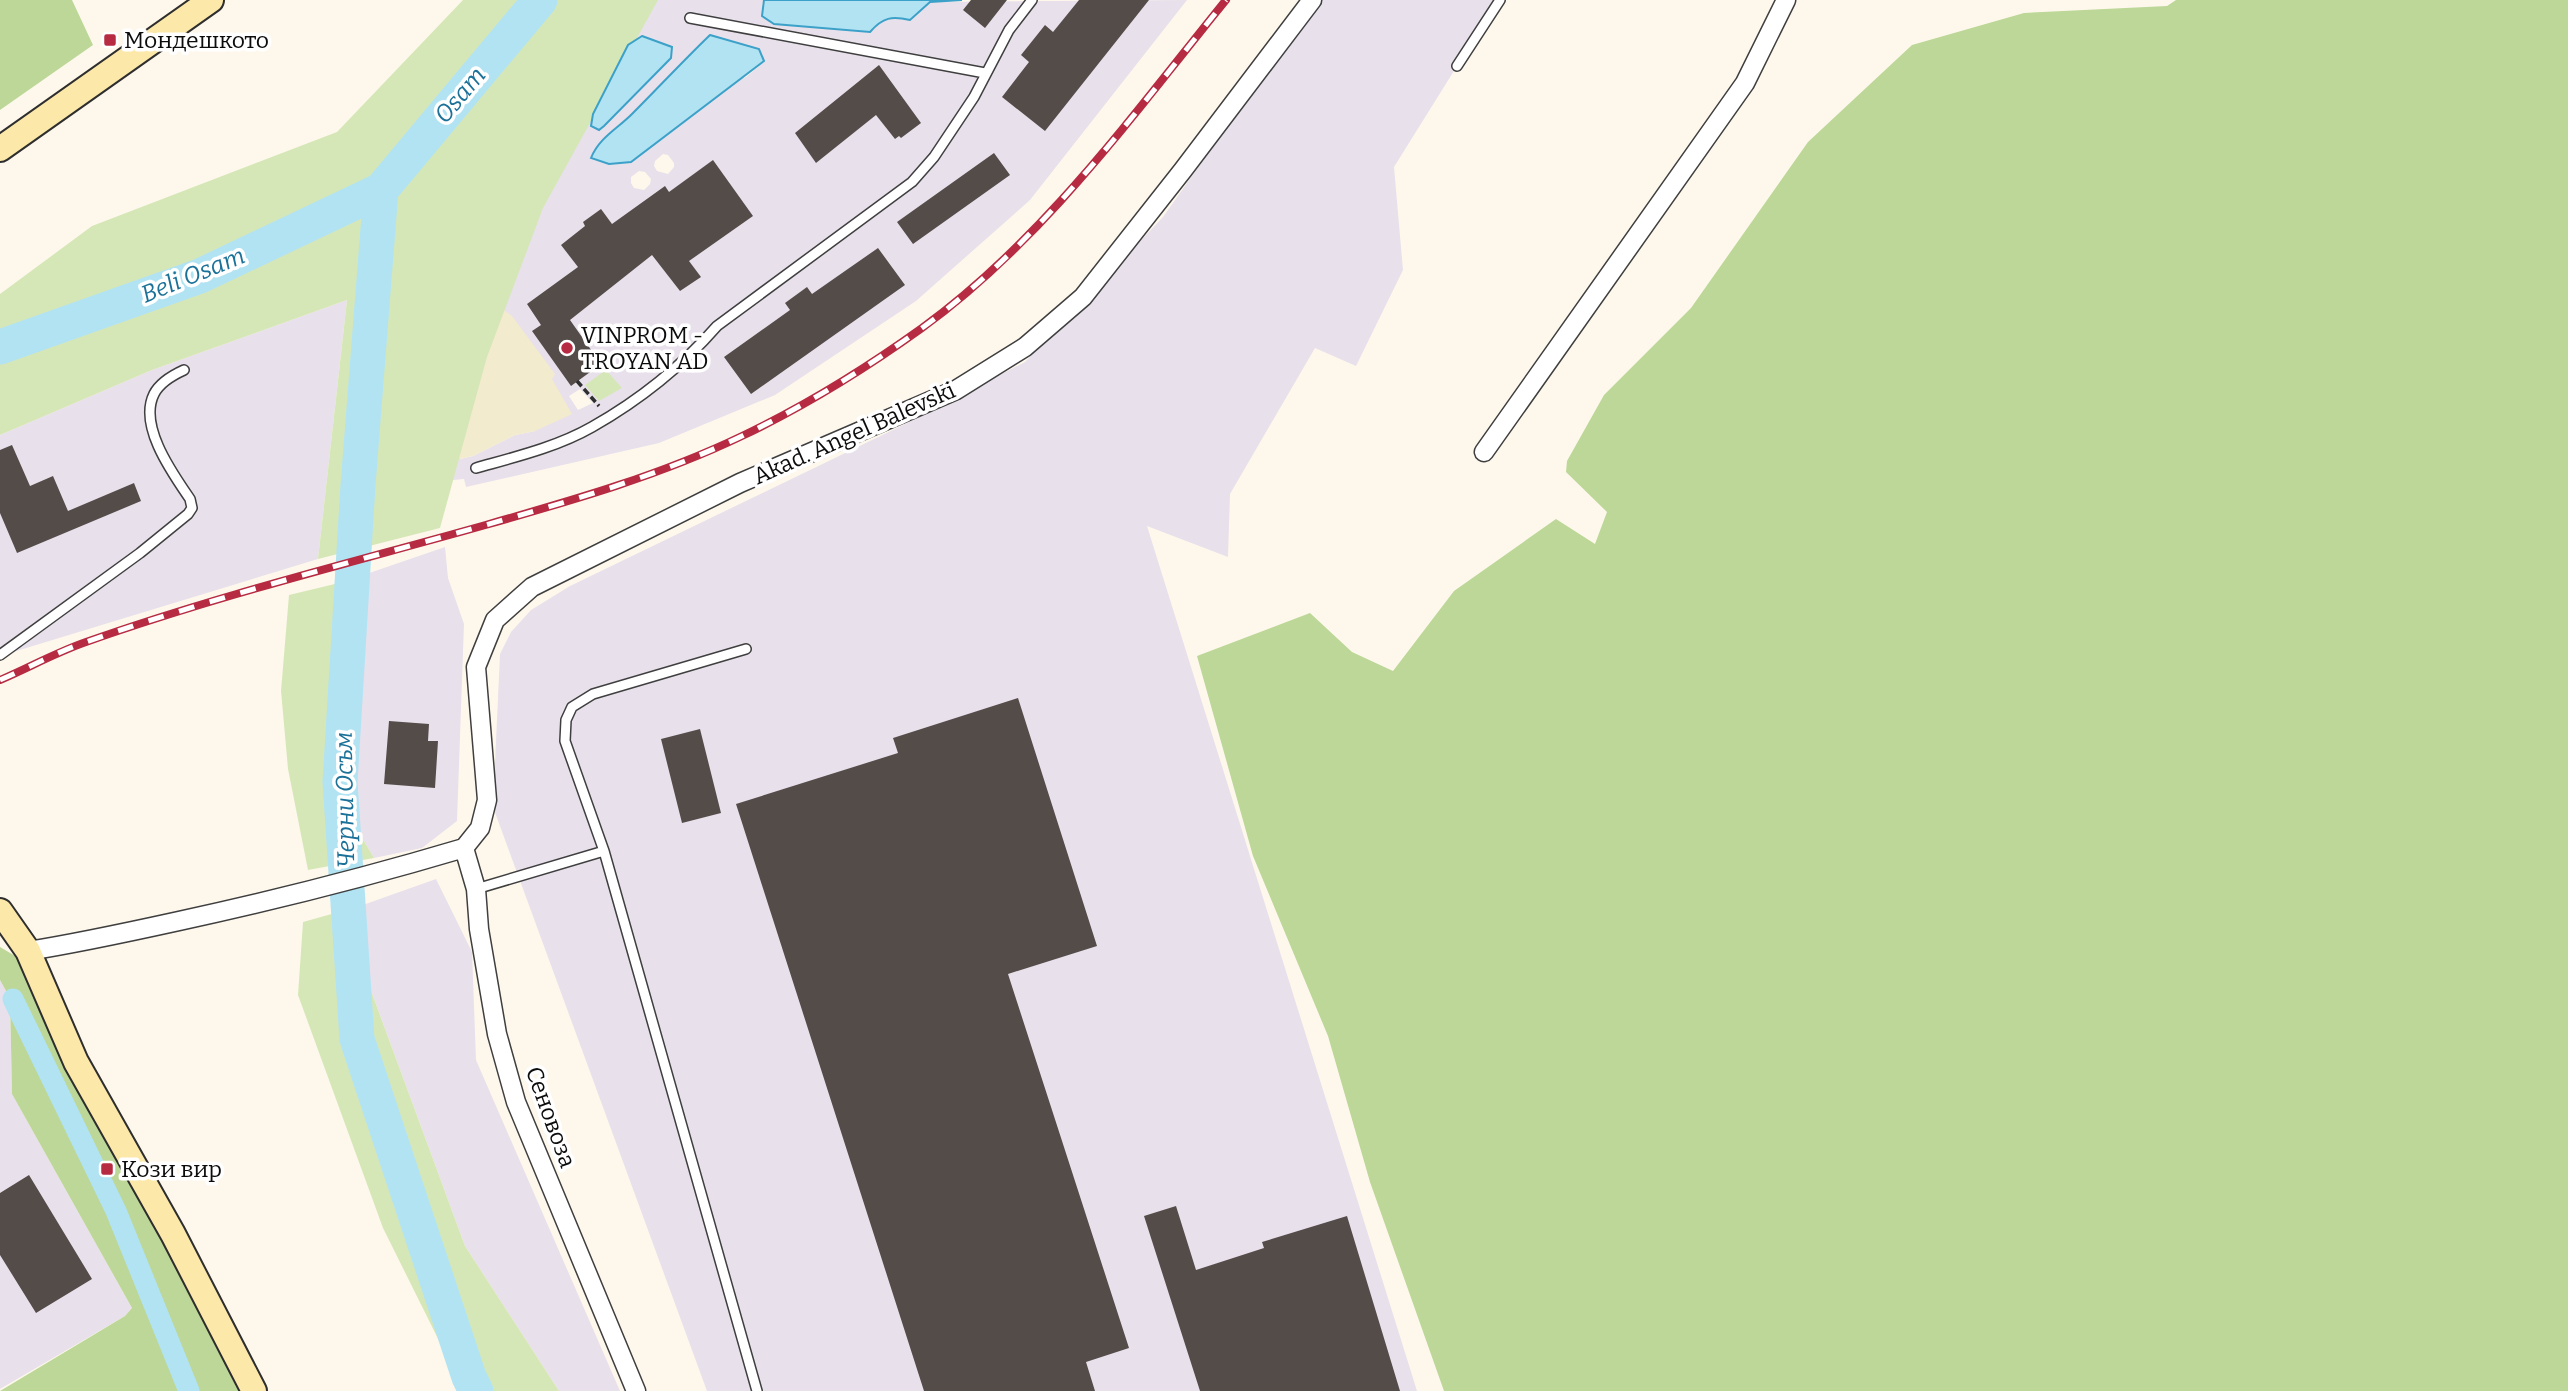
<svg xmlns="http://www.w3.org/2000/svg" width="2568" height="1391" font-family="Bitter,serif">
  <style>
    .industrial { fill: #e8e0eb; fill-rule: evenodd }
    .farmland { fill: #f3ebcd }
    .green { fill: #d6e7b7 }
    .forest { fill: #bcd797 }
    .water { fill: #b2e3f3; stroke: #3ca1c8; stroke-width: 2 }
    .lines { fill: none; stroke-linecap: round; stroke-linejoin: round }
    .canal { stroke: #b2e3f3; stroke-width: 21 }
    .river { stroke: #b2e3f3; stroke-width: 35 }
    .building { fill: #544c49 }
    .lane-casing { stroke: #3f3f3f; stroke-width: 12 }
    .street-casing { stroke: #3f3f3f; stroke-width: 21 }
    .secondary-casing { stroke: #2e2e2e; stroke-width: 28 }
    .path { stroke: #2e2e2e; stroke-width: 3.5; stroke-dasharray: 7 3.5; stroke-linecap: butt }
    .lane { stroke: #fff; stroke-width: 9 }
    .street { stroke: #fff; stroke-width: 18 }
    .secondary { stroke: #fce8a9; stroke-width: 24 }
    .rail-casing { stroke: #b62a42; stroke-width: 8 }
    .rail { stroke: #fff; stroke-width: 5; stroke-dasharray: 16; stroke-linecap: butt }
    .poi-dot { fill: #b62a42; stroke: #fff; stroke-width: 2.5 }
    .labels { text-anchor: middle; stroke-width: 7; stroke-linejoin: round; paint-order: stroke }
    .poi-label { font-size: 23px; fill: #0c0c0c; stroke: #fff; text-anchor: start }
    .street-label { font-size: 23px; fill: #0c0c0c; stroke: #fff }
    .water-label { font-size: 24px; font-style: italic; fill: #1b7198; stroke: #fff }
  </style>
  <rect width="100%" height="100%" fill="#fef8ec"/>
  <path class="industrial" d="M645,0H764L762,5L878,22L892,16L920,12L930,2L1187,0L1030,200L916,301L775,395L659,443L466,487L464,479L442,481L496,289ZM710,35L759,49L764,62L746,77L612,130L628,118ZM663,154L668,155L674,163V167L668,174L657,171L654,166L655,161ZM639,171L645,172L651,179L650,184L644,190L634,188L631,183V177ZM555,375L551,379L535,431L515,435L473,456L460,459ZM580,389L593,403L578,410L569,396Z
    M1316,0H1503L1457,66L1394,167L1403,270L1356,366L1315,348L1230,494L1228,557L1147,526L1417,1391H707L493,807L500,654L511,632L531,610L570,586L903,425L1025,362L1163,217Z
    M347,300L318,559L0,656V435L152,370Z
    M445,547L448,578L464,624L457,821L422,848L374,858L351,819L331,685L343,582Z
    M436,879L472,952L476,1060L620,1391H559L465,1246L370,988L360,906Z
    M0,980L10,998L12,1094L132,1308L125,1316L0,1389Z"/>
  <path class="farmland" d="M499,307L512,316L555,374L552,379L572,414L535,431L515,435L473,456L460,459L453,450Z"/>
  <path class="green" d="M463,0H658L543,208L487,357L440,528L318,559L347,300L152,370L0,435V294L92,226L337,132Z
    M606,370L622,388L599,401L585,385Z
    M343,582L331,685L351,819L374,858L308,870L288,769L281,691L289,595Z
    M360,906L370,988L465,1246L559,1391H464L383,1228L298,995L303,922Z"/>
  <path class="forest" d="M0,0H72L93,45L0,110Z
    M2176,0H2568V1391H1444L1370,1182L1328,1036L1253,856L1197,656L1310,613L1352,652L1393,671L1454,591L1556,519L1595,544L1607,512L1566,472L1567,461L1604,395L1691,308L1808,142L1912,45L2024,13L2167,6Z
    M0,947L44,973L242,1391H0L125,1316L132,1308L12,1094L10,998L0,980Z"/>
  <path class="water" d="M764,0H962L930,2L910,20C892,16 883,17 870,32L774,24L762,16Z
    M710,35L759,49L764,61L631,162L609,164L591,158C599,138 617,129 632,114C658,88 683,61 710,35Z
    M642,36L672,47L671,58L604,126L599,130L591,126L593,114L628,45Z"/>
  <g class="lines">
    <path class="canal" d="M13,999L116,1211L189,1391"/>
    <path class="river" d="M381,190L358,485L340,782L357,1039L469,1377L476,1391
      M0,347L200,276L381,190L540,0"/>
  </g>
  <path class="building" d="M971,0H1007L985,28L963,10Z
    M1079,0H1149L1045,131L1002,97L1029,62L1021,55L1045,25L1053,32Z
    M879,65L921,123L901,138L899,136L895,139L876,115L816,163L795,133Z
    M994,153L1010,175L913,244L897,222Z
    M713,160L753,216L689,261L701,277L680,291L652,255L570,320L601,364L571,386L532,331L541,325L527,304L578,267L561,245L585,226L583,222L601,209L612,224L665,186L669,192Z
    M878,248L905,285L751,394L724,357L790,310L785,303L807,287L812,294Z
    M12,445L30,486L53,476L68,511L134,483L141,501L17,553L0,513V450Z
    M1018,698L1097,946L1008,974L1129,1348L1086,1362L1095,1391H924L736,804L898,753L893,738Z
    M389,721L429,724L428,741H438L435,788L384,784Z
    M700,729L721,813L682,823L661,739Z
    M29,1175L92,1279L36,1313L0,1255V1193Z
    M1176,1206L1196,1270L1264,1248L1262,1242L1347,1216L1400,1391H1200L1144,1216Z"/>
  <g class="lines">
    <g class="lane-casing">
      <path id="lane" d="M690,18L985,73
        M1457,66L1500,0
        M476,468C515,457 557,447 592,427C638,401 682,366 717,326L912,182L934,157L974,97L1009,30L1032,0
        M746,649L593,694L572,707L566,720L565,741L604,851L757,1391
        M0,655L140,553L188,514L192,508L190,499C173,474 138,426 154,394C160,382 173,375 184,370
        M476,889L604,851"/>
    </g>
    <g class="street-casing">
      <path id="street" d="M1484,452L1745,83L1786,0
        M464,848L480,828L487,800L476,667L495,620L532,587L740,483L956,390L1025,347L1083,297L1183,170L1312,0
        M464,848L476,889L479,929L497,1034L516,1102L636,1391
        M28,951C79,943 129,932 179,921C276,900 370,876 464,848"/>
    </g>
    <g class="secondary-casing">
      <path id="secondary" d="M0,149L211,0
        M0,911L28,951L76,1062L173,1234L254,1391"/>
    </g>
    <path class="path" d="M577,381L599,406"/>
    <use href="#lane" class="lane"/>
    <use href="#street" class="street"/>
    <use href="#secondary" class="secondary"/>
    <g class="rail-casing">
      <path id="rail" d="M0,680C28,668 57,652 86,642C216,596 350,563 482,526C570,501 659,476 742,436C805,406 865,369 922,328C1043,240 1132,116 1226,0"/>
    </g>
    <use href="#rail" class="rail"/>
  </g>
  <g class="poi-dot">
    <rect x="103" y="33" width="14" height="14" rx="3.5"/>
    <circle cx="567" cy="348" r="7"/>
    <rect x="100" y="1162" width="14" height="14" rx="3.5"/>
  </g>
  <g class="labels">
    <g class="poi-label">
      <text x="124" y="48">Мондешкото</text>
      <text x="581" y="343">VINPROM -<tspan x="581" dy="26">TROYAN AD</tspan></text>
      <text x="121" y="1177">Кози вир</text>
    </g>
    <g class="street-label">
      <text transform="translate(854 433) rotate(-24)" y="8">Akad. Angel Balevski</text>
      <text transform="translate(551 1117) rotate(70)" y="8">Сеновоза</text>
    </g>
    <g class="water-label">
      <text transform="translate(460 95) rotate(-50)" y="8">Osam</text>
      <text transform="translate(193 275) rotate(-22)" y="8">Beli Osam</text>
      <text transform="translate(345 800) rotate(-91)" y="8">Черни Осъм</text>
    </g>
  </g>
</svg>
